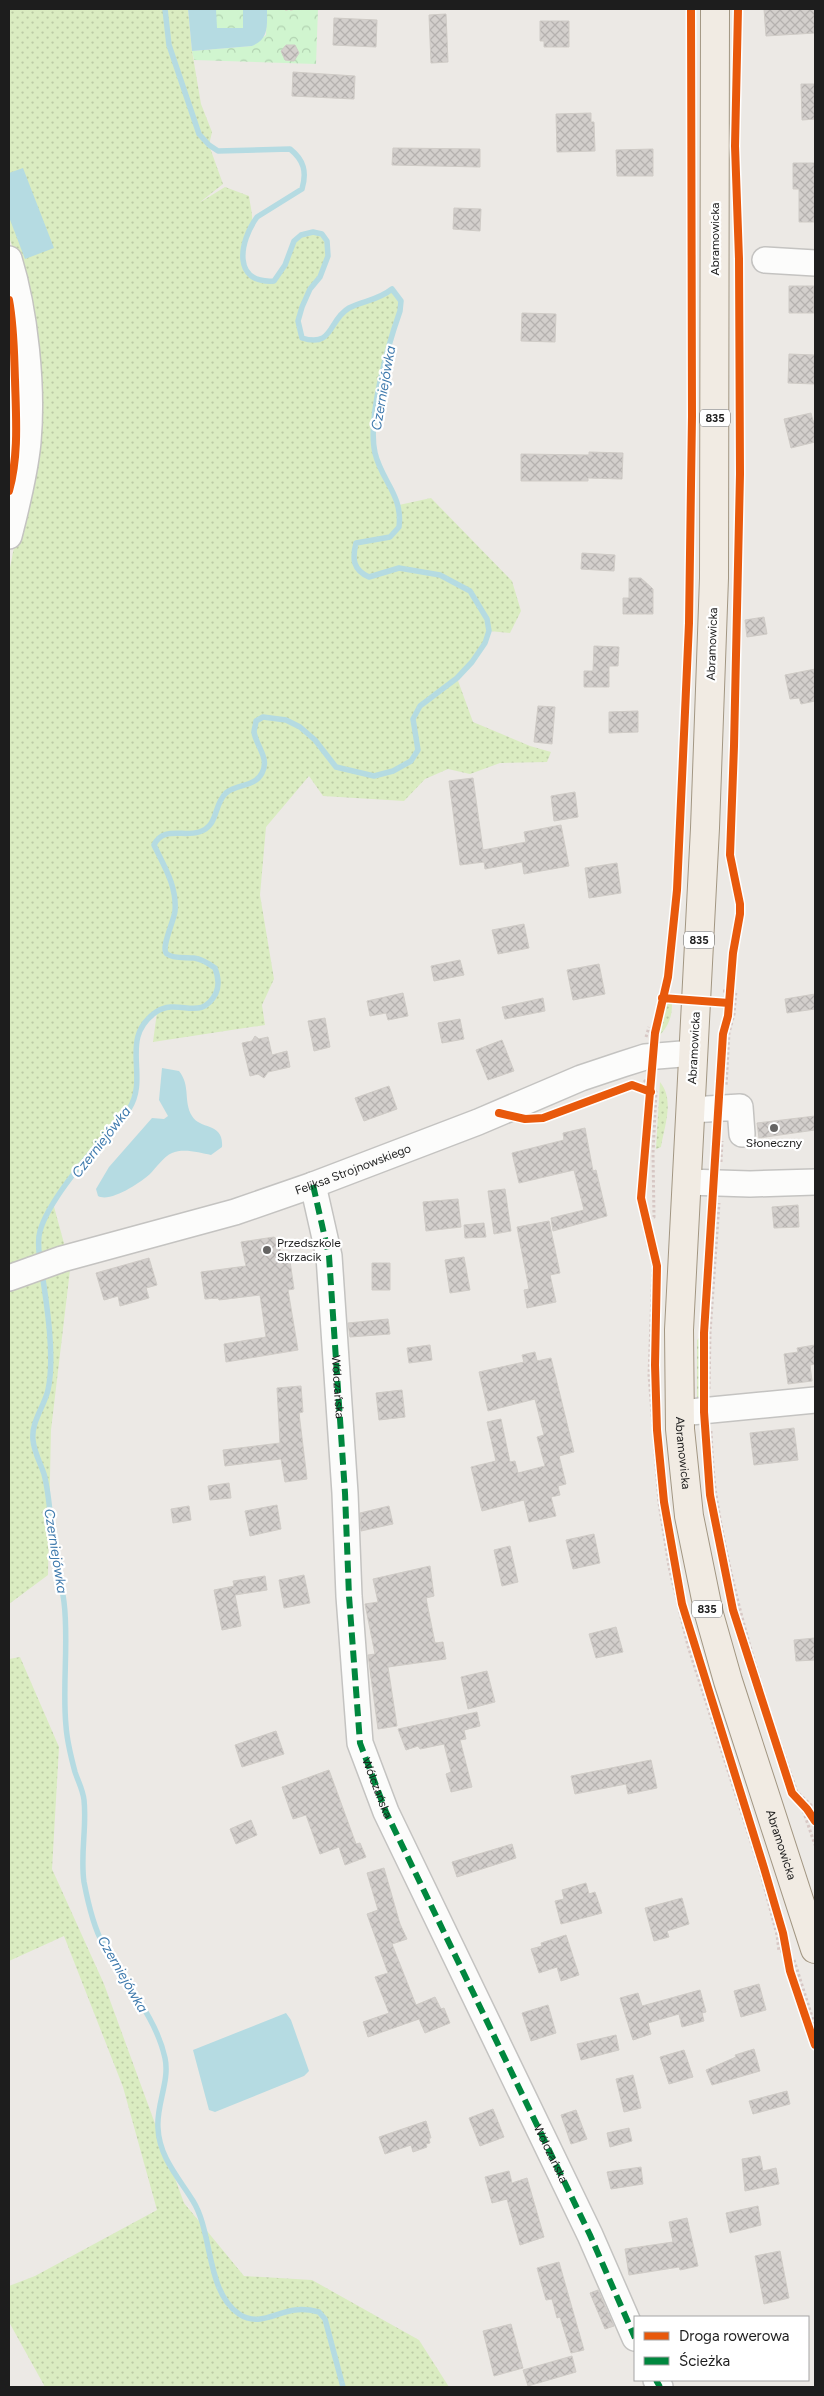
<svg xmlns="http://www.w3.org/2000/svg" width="824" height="2396" font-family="Figtree,sans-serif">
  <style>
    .grass { fill: url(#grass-dots) }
    .park { fill: url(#park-crowns) }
    .water { fill: #b5dbe2 }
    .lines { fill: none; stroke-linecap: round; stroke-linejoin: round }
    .stream { stroke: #b5dbe2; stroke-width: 5.5 }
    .building { fill: url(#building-cross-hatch); stroke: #cfcbc6 }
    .minor-casing { stroke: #c4c3c1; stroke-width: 28 }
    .major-casing { stroke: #a29682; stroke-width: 30 }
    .path { stroke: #d7c7c4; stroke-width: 3; stroke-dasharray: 2.5 2.5; stroke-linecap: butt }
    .minor { stroke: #fcfcfb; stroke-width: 25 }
    .major { stroke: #f1ebe3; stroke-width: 28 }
    .quiet { stroke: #00873e; stroke-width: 6; stroke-dasharray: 12 6; stroke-linecap: butt }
    .cycleway-casing { stroke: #fff; stroke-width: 11 }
    .cycleway { stroke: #e8590c; stroke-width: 8 }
    .poi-dot { fill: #656463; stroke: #fff; stroke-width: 2 }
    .labels { text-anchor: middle; stroke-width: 4.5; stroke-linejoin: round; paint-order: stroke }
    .shield { fill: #fff; stroke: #616161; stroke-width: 1 }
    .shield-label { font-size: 11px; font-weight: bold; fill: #1d1d1d }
    .street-label { font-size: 12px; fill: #1d1d1d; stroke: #fff }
    .poi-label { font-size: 12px; fill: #1d1d1d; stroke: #fff }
    .water-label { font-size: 14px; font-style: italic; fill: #3f7aad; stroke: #fff }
  </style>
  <defs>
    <pattern id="grass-dots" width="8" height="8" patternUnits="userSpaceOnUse" patternTransform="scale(1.25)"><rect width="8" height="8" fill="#daecc1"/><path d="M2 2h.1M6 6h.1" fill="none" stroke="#bbcaa5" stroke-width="1.8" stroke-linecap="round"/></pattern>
    <pattern id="park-crowns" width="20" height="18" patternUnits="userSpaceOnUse" patternTransform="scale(1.25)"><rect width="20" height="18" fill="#d0f5cf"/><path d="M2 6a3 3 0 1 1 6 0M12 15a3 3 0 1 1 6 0" fill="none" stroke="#b2d2b1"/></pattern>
    <pattern id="building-cross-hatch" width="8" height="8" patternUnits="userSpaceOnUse" patternTransform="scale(1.25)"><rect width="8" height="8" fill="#d3cfcc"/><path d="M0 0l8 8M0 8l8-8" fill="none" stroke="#b5b1af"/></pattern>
  </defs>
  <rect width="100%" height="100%" fill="#ece9e5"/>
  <path class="grass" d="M9,9H188L192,51L201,104L212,132L209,145L223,184L199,203L225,187L249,196C250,204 253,215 252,223C252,229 247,236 246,242C238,267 247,283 274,281L285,265L294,241L301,235L313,232L322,234L327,241L328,256L320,277L309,289L302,307L298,321L302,338C334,349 328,320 349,308C364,300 377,301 392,289C395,293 400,296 401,301C403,313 390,341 387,354C379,389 366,432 379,468C384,481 395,491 399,505L431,498L512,581L521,611L510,633L489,631C482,650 471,664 457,678L473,722L530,746L551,752L547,762L500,763L470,774L448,769L425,779L404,801L323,796L309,776L266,827L260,895L274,979L262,1005L265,1025L153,1042L157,1012C118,1039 147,1064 136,1096C129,1115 113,1127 101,1142C84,1161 69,1182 53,1203L65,1247L10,1265L26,1284L70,1270L51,1430L48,1575L9,1604V573L15,542L26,293L9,236Z
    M667,1004H672C672,1018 668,1027 658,1037L663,1009Z
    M660,1082C675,1100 664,1127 661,1147L656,1149Z
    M700,1337V1405L697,1403V1340Z
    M20,1657L59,1747L52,1869L104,1984L184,2203L244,2276L312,2280L419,2340L449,2387H45L9,2322V2286L35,2276L157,2210L123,2087L64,1936L9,1961V1659Z"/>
  <path class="park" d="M216,9H243V28H216Z
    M267,9H318L316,64L194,60L192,51L252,46L266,35Z"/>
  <path class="water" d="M188,9H216L217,28H243V9H267C267,26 269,39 252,46L192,51Z
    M23,168L54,248L25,259L9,217V173Z
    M162,1068L179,1071C191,1086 183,1101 192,1116C200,1130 224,1122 222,1147L211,1155C200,1153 184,1148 172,1153C164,1156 156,1168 150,1174C140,1183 110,1203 98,1196L96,1189L109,1167L152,1118L164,1119L168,1116L159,1100Z
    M286,2013L291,2020L309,2071L304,2076L215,2112L209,2110L193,2050Z"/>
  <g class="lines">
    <path class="stream" d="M40,1261C39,1251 37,1241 40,1231C48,1203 82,1162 102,1140C111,1130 122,1121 129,1109C150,1076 118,1039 156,1012C179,997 201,1023 216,993C220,984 218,976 215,968C208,963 202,959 194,958C186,957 173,959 167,954C160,949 174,921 175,911C177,886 164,866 154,845C163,826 183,837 199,832C219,826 213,805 226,793C237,784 255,787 262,773C270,758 256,746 254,732C254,729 256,724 256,721L263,717L286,720L300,727L315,740L336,767L374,776L393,771L411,761L418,750L413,719L420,706L457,678L472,662L485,643L489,631L487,619L470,591L440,575L399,568L369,577C353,570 352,559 356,543L390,537L399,527C403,495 382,482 375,453C367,418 388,345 400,311L401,301L392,289C377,301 364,300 349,308C328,320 334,348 302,338L298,321L302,307L310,289L320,277L328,256L327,241L322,234L313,232L301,235L294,241L285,265L274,281C232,284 239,242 257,217L302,189C307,172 304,160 290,149L218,151L209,145L199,134L169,45L165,9
      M42,1273C47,1305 55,1358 48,1390C44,1407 31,1422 33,1440C34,1452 40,1462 44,1474C51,1500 50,1529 55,1556C58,1571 62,1586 64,1602C69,1643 62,1685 66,1726C67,1741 71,1757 75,1772C78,1781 83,1790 84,1800C87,1827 80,1855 84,1882C88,1903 93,1926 103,1944C123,1981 156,2016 165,2058C170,2081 156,2105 158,2128C159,2157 179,2178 193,2201C213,2233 206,2292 239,2314C258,2327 276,2312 295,2310C303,2309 311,2310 319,2312L325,2319L343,2387"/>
  </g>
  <path class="building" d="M764,9H815V33L766,36Z
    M446,14L448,62L431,63L429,15Z
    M334,18L377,20L376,47L333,45Z
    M540,21H569V47H544V41H540Z
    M286,45H295L299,53L294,61L285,60L281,51Z
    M293,72L355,76L354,99L292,96Z
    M801,84H815V119L802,120Z
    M591,113V122H594L595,151L557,152L556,114Z
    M393,148L480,149V167L392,165Z
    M653,149V176H617L616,150Z
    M793,163H815V222H799V189H793Z
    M454,208L481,209L480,231L453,229Z
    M789,286H814V313H789Z
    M522,313L556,314L555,342L521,341Z
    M789,354L815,355V384L788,383Z
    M811,413L813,421H815V442L791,448L784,419Z
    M589,452L623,453L622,479L588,478V481H521V454L589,455Z
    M582,553L615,555L614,571L581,569Z
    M629,578H641L653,589V614H623V598H629Z
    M764,617L767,634L747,637L745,620Z
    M594,646L619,647L618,666H609V687H584V671H593Z
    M815,669V701L801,704L799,698L790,699L785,675Z
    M538,706L555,707L552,744L534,742Z
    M638,711V732L609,733V712Z
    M473,778L483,850L526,842L524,832L561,825L569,866L524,874L522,862L485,869L484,862L460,865L449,781Z
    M575,792L578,817L554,821L551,796Z
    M617,863L621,893L589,898L585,868Z
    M524,924L529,948L498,954L492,930Z
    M460,960L464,975L434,981L431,966Z
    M599,964L605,994L573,1000L567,970Z
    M403,993L408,1016L388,1020L386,1013L370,1016L367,1001Z
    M815,994V1009L787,1013L785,999Z
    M543,998L545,1011L505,1019L502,1007Z
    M325,1018L330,1047L314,1051L308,1021Z
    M460,1019L464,1039L442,1043L438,1023Z
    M255,1036L259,1039L268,1037L272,1055L287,1051L290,1067L268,1072L264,1078L258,1074L250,1076L242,1043L252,1041Z
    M502,1040L514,1071L488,1080L476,1050Z
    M389,1086L397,1109L364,1121L355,1098Z
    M815,1116V1130L759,1138L757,1123Z
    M585,1128L593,1171L596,1170L607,1216L553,1231L551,1218L584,1210L574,1170L519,1183L512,1153L564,1140L563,1133Z
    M505,1189L511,1231L494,1234L488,1191Z
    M458,1199L461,1227L426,1231L423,1202Z
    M798,1205L799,1227L774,1228L772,1207Z
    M549,1221L560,1273L550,1275L556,1302L527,1308L524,1290L529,1289L517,1227Z
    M484,1223L486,1237L465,1238L464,1225Z
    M274,1237L279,1241L282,1262L290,1261L294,1289L288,1290L298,1350L226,1362L224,1344L266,1337L260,1295L219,1300L218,1298L205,1299L201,1272L246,1266L241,1242Z
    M464,1257L470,1290L450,1293L445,1260Z
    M149,1258L157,1285L146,1288L149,1298L120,1306L118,1296L104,1300L96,1273Z
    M372,1263H390V1290H372Z
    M388,1319L390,1334L350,1337L348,1323Z
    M430,1345L432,1360L409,1363L407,1348Z
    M815,1345V1364L810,1365L812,1381L788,1384L784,1354L798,1352L797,1348Z
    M535,1352L537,1361L551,1358L574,1452L559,1456L566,1484L558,1486L560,1495L551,1497L556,1516L529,1522L524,1500L482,1511L471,1467L496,1461L487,1422L501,1419L510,1462L515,1461L518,1473L545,1466L537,1437L544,1435L535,1399L488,1411L479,1372L524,1362L522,1355Z
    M301,1386L303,1412L299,1413L307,1479L285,1482L281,1459L225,1466L223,1450L280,1443L277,1388Z
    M402,1390L405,1417L379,1420L376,1393Z
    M794,1428L798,1460L754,1465L750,1433Z
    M229,1483L231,1498L210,1500L208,1486Z
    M277,1505L281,1529L250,1536L245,1511Z
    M189,1506L191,1520L173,1523L171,1509Z
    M389,1506L393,1524L361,1531L360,1513Z
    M594,1534L600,1563L573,1569L566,1540Z
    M510,1546L518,1582L502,1586L494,1550Z
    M430,1566L434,1596L426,1598L435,1643L443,1642L446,1659L388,1667L397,1726L378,1729L368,1655L375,1654L365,1604L378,1602L373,1579Z
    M304,1575L310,1603L284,1608L279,1580Z
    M265,1576L267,1590L235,1595L241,1626L222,1630L214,1590L234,1586L233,1581Z
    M616,1627L623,1652L596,1658L589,1634Z
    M815,1638V1660L796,1661L794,1640Z
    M487,1671L495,1702L468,1709L461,1677Z
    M477,1712L480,1726L464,1730L466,1739L460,1740L472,1787L451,1792L446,1774L451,1772L444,1744L420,1749L418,1746L406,1750L398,1729Z
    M276,1731L284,1754L242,1767L235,1745Z
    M651,1760L657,1788L628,1794L626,1784L575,1794L571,1776Z
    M329,1770L356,1844L360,1843L366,1857L345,1865L339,1847L320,1854L306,1815L293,1819L282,1787Z
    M251,1820L257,1835L236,1844L230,1829Z
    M512,1844L516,1858L457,1877L452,1862Z
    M384,1868L400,1924L407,1939L392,1944L416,2005L435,1997L441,2009L444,2008L450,2023L425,2033L419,2019L368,2037L363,2022L389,2013L375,1977L388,1973L367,1914L378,1910L367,1873Z
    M586,1883L589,1894L595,1892L602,1913L561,1924L555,1901L564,1899L562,1890Z
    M682,1898L689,1924L667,1931L669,1937L654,1941L645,1908Z
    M566,1935L579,1975L561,1981L557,1967L539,1973L531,1949L542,1946L541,1943Z
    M759,1984L766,2010L741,2017L734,1991Z
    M700,1990L706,2012L702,2013L704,2021L682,2027L679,2014L648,2023L651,2034L633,2040L620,1998L638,1993L642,2006Z
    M548,2005L556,2033L531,2041L522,2013Z
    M616,2035L619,2050L581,2060L577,2044Z
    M754,2049L760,2071L712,2085L706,2070L736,2057L735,2055Z
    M684,2050L693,2077L669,2084L660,2057Z
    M633,2075L641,2108L624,2112L616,2079Z
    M787,2091L790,2104L753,2114L749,2101Z
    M493,2109L504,2137L480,2146L469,2118Z
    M576,2110L587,2139L571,2144L561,2115Z
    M426,2121L431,2138H429L430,2143L426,2144L427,2147L413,2152L411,2145L385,2154L379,2137Z
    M629,2128L632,2141L610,2147L607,2133Z
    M760,2156L763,2171L776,2168L779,2184L745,2191L742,2159Z
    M641,2167L643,2184L611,2189L607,2172Z
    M509,2171L512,2183L527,2178L544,2237L520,2245L507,2199L492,2203L485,2177Z
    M758,2206L761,2225L730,2233L726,2213Z
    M687,2218L698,2266L680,2270L679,2267L629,2275L625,2249L673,2242L669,2222Z
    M780,2251L789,2298L764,2304L755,2256Z
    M559,2262L584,2350L571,2353L560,2317L557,2318L552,2299L546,2300L537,2268Z
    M598,2290L614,2326L605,2329L590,2293Z
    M511,2324L523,2368L494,2376L483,2331Z
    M572,2356L576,2372L528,2386L523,2370Z"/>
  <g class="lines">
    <g class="minor-casing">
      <g id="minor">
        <path d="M9,259C25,311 33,386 28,442C25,473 17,505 9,536"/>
        <path d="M765,260L815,263"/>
        <path d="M691,1110L740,1107L742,1134"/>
        <path d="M687,1182L750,1184L815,1182"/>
        <path d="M313,1185L329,1256L345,1493L349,1596L360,1743L386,1812L590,2235L635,2338"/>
        <path id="s1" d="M9,1278L62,1259L235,1212L313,1185L478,1122L581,1078L623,1064L645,1057L694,1053"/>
        <path d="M680,1413L815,1400"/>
        <path d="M656,2380L660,2387"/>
      </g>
    </g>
    <g class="major-casing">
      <g id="major">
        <path id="s2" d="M715,9L714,578L705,828L679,1330L680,1429L689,1516L709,1614L728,1681L815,1949"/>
      </g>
    </g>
    <path class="path" d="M285,9H295
      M723,991H736L734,1014L729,1033L726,1087
      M646,1037L649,1027
      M644,1080L656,1092L653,1153L654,1217L642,1220L653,1266L649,1375L659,1503L669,1567L688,1646L760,1870L777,1935L779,1951H792
      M721,1162L722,1141
      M709,1389L710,1333L719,1203
      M711,1431C712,1452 713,1474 716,1495C732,1597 763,1695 797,1792L811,1805L804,1813L815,1845
      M794,1960L815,2026"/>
    <use href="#minor" class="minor"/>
    <use href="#major" class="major"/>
    <g class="quiet">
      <path id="s3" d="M313,1185L329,1256L345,1493L349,1596L360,1743L386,1812L590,2235L635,2338"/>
      <path d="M656,2380L660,2387"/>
    </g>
    <g class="cycleway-casing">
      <path id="cycleway" d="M691,9L692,416L689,623L677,890L668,977L655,1033L641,1198L657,1266L655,1365L657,1430L664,1502L682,1604L764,1868L783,1933L790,1971L815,2045
        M738,9L735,146L739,259L740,474L734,746L730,855L740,904V914L733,953L728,1016L723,1034L704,1333V1412L710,1495L733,1610L792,1793L807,1809L815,1821
        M9,300C14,327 14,353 15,380C16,417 19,455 9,491
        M662,998L729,1003
        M499,1113L525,1119L543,1118L632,1085L651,1092"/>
    </g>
    <use href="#cycleway" class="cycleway"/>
  </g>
  <g class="poi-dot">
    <circle cx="774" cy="1128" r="5"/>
    <circle cx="267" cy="1250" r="5"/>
  </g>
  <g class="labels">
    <g class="shield">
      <rect x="700" y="409.5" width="30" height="17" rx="4"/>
      <rect x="684" y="931.5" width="30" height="17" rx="4"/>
      <rect x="692" y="1600.5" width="30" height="17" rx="4"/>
    </g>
    <g class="shield-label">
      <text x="715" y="422">835</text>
      <text x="699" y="944">835</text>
      <text x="707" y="1613">835</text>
    </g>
    <g class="street-label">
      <text transform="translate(715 239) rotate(-90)" y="4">Abramowicka</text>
      <text transform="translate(712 644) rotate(-88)" y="4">Abramowicka</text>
      <text transform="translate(694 1048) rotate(-87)" y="4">Abramowicka</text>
      <text dy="4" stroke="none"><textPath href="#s1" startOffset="361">Feliksa Strojnowskiego</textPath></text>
      <text dy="4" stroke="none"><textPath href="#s3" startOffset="204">Wólczańska</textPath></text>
      <text dy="4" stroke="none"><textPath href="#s2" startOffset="1445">Abramowicka</textPath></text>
      <text dy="4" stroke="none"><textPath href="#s3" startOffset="609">Wólczańska</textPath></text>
      <text dy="4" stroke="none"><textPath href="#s2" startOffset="1850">Abramowicka</textPath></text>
      <text dy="4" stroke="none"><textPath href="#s3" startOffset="1014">Wólczańska</textPath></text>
    </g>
    <g class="poi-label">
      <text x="774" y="1147">Słoneczny</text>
      <text x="277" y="1247" text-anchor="start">Przedszkole<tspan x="277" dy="14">Skrzacik</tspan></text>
    </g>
    <g class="water-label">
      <text transform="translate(383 388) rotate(-80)" y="5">Czerniejówka</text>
      <text transform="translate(101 1142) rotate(-52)" y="5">Czerniejówka</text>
      <text transform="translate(56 1551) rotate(81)" y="5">Czerniejówka</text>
      <text transform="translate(123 1974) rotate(60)" y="5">Czerniejówka</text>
    </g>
  </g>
  <rect width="824" height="2396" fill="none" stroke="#1d1d1d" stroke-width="20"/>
  <rect x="634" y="2316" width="175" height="65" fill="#ffffff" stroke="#a5a5a5"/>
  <rect x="644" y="2332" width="25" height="8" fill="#e8590c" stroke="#a5a5a5"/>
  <text x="679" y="2341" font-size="15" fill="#1d1d1d">Droga rowerowa</text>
  <rect x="644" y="2357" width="25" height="8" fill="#00873e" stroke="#a5a5a5"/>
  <text x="679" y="2366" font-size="15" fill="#1d1d1d">Ścieżka</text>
</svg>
